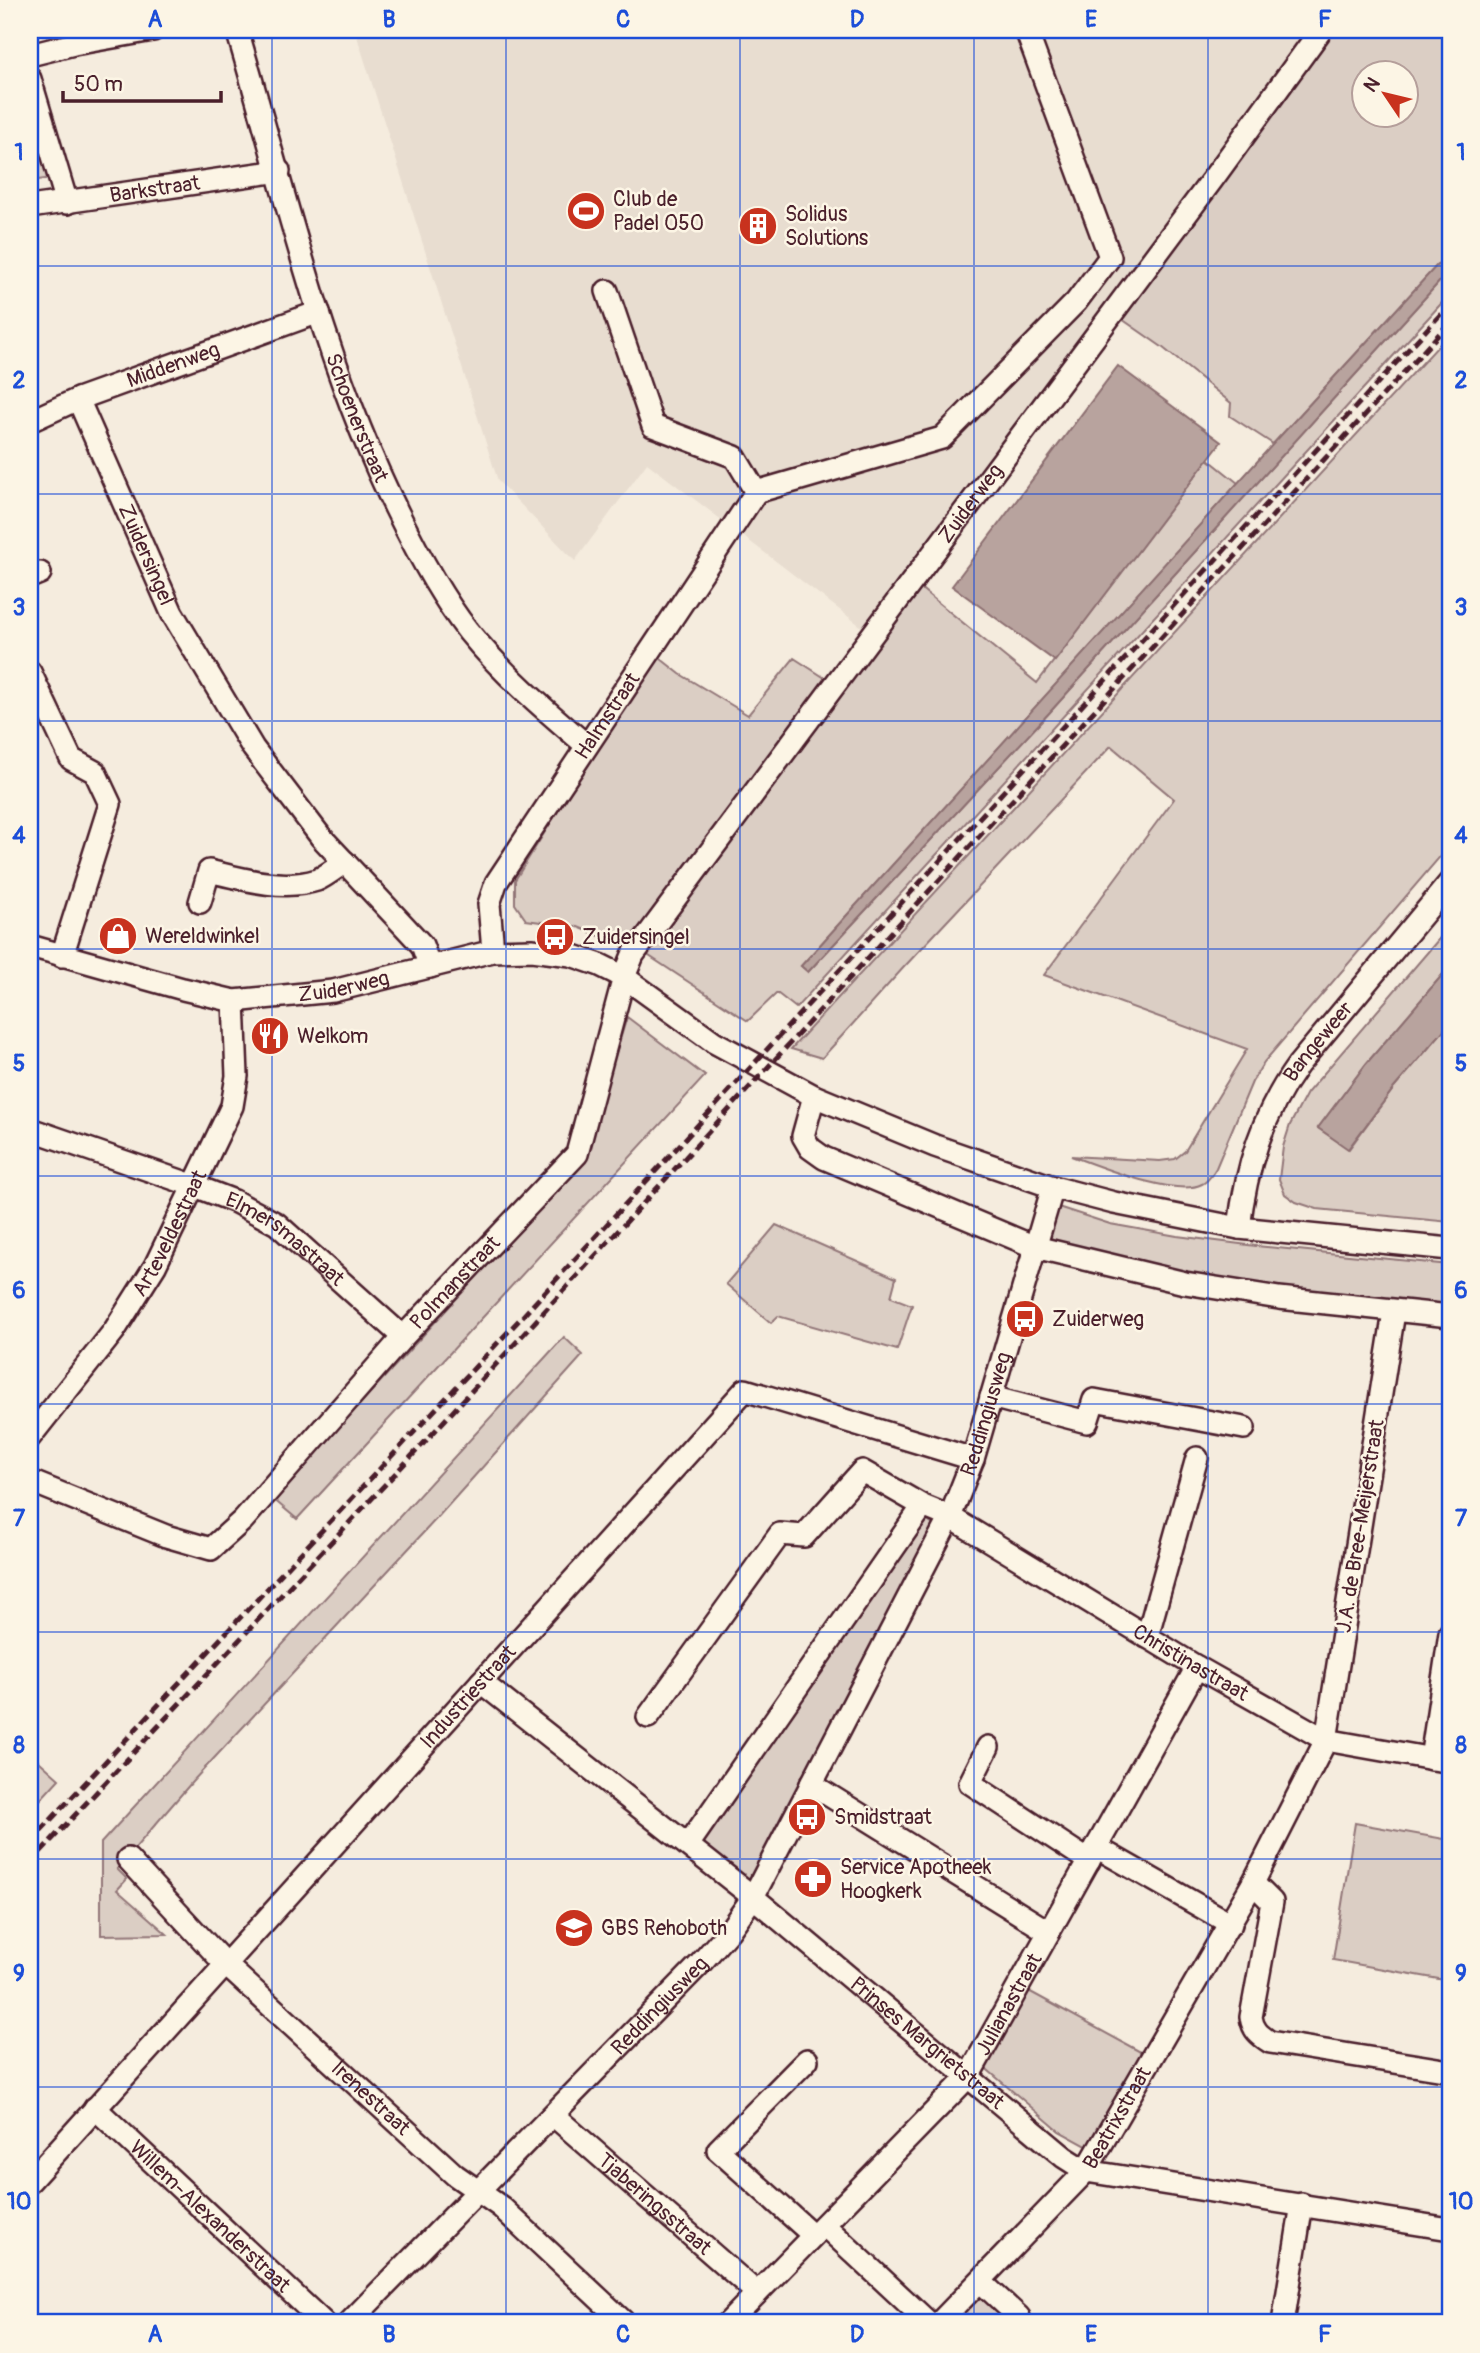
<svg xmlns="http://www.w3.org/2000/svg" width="1480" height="2353" font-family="Pangolin,sans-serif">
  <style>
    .built { fill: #e8ddd0 }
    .green { fill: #dbcec4; stroke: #927678; stroke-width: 2; fill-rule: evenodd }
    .water { fill: #b8a39e; stroke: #8c6e70; stroke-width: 2 }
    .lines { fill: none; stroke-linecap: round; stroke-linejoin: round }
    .minor-casing { stroke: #4a1f2b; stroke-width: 26 }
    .minor { stroke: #fcf5e5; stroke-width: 21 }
    .rail { stroke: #4a1f2b; stroke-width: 5; stroke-dasharray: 10 5; stroke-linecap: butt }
    .grid { fill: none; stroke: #1d4ed8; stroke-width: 2; stroke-opacity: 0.55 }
    .labels { text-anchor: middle; stroke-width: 5; stroke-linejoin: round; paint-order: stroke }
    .street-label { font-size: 21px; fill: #4a1f2b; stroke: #fcf5e5 }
    .poi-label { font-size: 21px; fill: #4a1f2b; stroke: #fcf5e5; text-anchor: start }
    .neatline { fill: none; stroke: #1d4ed8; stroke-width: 2.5 }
    .grid-label { font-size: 23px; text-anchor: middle; font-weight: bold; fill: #1d4ed8 }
  </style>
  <rect width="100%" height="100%" fill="#f5ecde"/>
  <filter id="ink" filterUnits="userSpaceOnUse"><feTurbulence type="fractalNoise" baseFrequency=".0143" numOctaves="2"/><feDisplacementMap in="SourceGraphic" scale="14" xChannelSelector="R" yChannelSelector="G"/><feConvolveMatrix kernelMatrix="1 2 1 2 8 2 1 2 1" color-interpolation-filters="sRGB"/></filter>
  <g filter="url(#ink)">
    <path class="built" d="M355,30H1311L862,627L647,463L575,561L498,481Z"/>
    <path class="green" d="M1333,30H1450V251L1273,444L1230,416L1231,403L1162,347L1119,317ZM1364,74H1406V116H1364Z
      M30,95L53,178L30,181Z
      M1450,270V294L796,1008L777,993L748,1021L643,952L919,587L1037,683L1208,459L1238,483L801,966L808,972L1050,712Z
      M1450,333V845L1264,1062L1252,1082L1216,1168C1212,1174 1209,1181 1202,1184C1176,1198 1099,1166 1071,1156L1160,1161L1175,1159L1185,1151L1247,1049L1044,975L1174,799L1111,746L905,966L822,1058L791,1049Z
      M656,655L680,674L748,715L794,658L828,680L629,948L578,927L526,920L515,904V880L571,790L581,768Z
      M1450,926V966L1366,1064L1318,1128L1349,1149L1394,1088L1450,1023V1222L1317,1209L1296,1202L1285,1194L1279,1179L1283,1147L1290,1125L1307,1093Z
      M627,1017L705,1076L297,1519L273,1499L546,1201L600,1104Z
      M1058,1207L1110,1224L1177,1236L1256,1246L1450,1265V1310C1375,1302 1301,1292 1227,1280C1168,1270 1105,1261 1049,1239Z
      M776,1225L896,1278L891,1297L912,1305L897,1350L778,1316L771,1323L726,1284Z
      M564,1337L583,1355L437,1518L192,1782L117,1869L127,1879L117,1890L167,1934L101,1935V1843Z
      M923,1518L939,1529L751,1880L739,1875L696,1842Z
      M30,1753L59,1779L30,1811Z
      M1355,1823L1450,1840V1981L1333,1960Z
      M1025,1989L1146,2055L1090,2148L1059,2131L982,2065Z
      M980,2293L1012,2323H950Z"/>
    <path class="water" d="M1450,251V270L1050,712L808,972L801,966L1273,444Z
      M1118,366L1221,442L1055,661L952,586Z
      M1450,966V1023L1394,1088L1348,1149L1318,1128L1366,1064Z"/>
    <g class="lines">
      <g class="minor-casing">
        <g id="minor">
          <path id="s1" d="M237,30C285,192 322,361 398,513C418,554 440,595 468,631C503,674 544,709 586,745"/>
          <path d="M30,55L74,44L153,30"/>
          <path d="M30,79L67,203"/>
          <path id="s2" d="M30,207L279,171"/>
          <path d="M607,291L653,426L735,457L756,492L942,438L1076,302L1110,257L1026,30"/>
          <path id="s3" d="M78,399L172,613L253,748L321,837L422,945L430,967"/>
          <path id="s4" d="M30,421L78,399L319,312"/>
          <path d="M30,577L40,573"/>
          <path d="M30,672L71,759L95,772L110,804L62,956"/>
          <path d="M200,902L209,871C242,879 283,891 317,880C326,876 336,868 345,862"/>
          <path id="s5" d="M30,946L183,989L234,1001L333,991L493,951L532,950L571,955L600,965L624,977L714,1042L814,1096L935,1146L1053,1187L1114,1203L1239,1228L1450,1249"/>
          <path id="s6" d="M493,951L489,904L496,883L756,492"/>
          <path d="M814,1096L803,1136L810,1148L824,1158L1035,1247L1185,1283L1279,1298L1450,1316"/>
          <path id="s7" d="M30,1129L195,1186L234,1201L277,1224L403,1337"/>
          <path id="s8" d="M1239,1228C1246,1168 1262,1115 1298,1065L1450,882"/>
          <path d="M1394,1312L1326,1740L1253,1883L1272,1902L1251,2017C1253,2030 1259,2035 1270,2042L1450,2071"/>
          <path d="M991,1397L1087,1422L1094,1400L1244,1428"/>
          <path id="s9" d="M30,1437L114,1331L155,1266L232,1106L237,1076L234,1001"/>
          <path id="s10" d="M30,1481L166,1536L211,1549L243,1520L403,1337L577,1154L624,977L633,955L1212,180L1321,30"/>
          <path d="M1147,1637L1197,1458"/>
          <path id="s11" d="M481,1682L753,1897L1064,2157L1086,2171L1450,2229"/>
          <path d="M648,1717L780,1534L804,1536L862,1471L923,1506"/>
          <path d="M988,1747L970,1783L1089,1861"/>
          <path d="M1431,1759L1450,1633"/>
          <path d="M811,1784L1049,1932"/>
          <path id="s12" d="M688,1845L923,1506L950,1517L1197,1667L1326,1740L1450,1762"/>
          <path d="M1096,1847L1231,1924"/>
          <path id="s13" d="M128,1859L226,1965L455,2175L501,2207L625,2323"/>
          <path d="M807,2060L718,2150L813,2235"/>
          <path id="s14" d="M95,2108L324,2323"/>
          <path id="s15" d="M553,2115L757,2293"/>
          <path id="s16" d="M30,2181L745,1390L973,1459"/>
          <path d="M824,2225L929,2323"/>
          <path d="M981,2282L1019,2317L1020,2323"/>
          <path id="s17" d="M349,2323L700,1964L729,1931L753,1897L950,1517L973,1459L1053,1187"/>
          <path id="s18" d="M728,2323L968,2077L1197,1667"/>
          <path id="s19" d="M939,2323L1086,2171L1253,1883"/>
          <path d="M1283,2323L1302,2204"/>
        </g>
      </g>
      <use href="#minor" class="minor"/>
      <path class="rail" d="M30,1842L521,1318L1450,304
        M30,1863L423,1444L1450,322"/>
    </g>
  </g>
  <path class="grid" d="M272,30V2323M506,30V2323M740,30V2323M974,30V2323M1208,30V2323M30,266H1450M30,494H1450M30,721H1450M30,949H1450M30,1176H1450M30,1404H1450M30,1632H1450M30,1859H1450M30,2087H1450"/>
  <defs>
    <g id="stadium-disc" transform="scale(2.0125)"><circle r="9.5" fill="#c8321e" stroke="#fcf5e5"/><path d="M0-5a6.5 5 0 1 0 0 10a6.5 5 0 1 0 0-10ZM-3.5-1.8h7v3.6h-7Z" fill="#fff"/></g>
    <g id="building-disc" transform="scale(2.0125)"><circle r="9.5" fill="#c8321e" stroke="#fcf5e5"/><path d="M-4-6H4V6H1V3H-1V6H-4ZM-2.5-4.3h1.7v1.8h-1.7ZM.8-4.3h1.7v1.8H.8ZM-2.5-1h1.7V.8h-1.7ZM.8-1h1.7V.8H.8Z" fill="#fff"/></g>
    <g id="shop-disc" transform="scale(2.0125)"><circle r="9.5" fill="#c8321e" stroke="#fcf5e5"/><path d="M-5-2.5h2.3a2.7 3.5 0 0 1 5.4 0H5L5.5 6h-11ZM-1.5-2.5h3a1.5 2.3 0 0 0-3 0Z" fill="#fff"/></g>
    <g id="bus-disc" transform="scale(2.0125)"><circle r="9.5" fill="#c8321e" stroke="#fcf5e5"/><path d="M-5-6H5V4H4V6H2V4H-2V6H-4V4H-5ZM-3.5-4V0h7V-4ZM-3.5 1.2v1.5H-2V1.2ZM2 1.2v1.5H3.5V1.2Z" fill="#fff"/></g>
    <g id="restaurant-disc" transform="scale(2.0125)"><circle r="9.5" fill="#c8321e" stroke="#fcf5e5"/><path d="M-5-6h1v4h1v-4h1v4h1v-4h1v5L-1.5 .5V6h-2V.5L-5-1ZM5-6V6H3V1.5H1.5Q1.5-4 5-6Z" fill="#fff"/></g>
    <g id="pharmacy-disc" transform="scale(2.0125)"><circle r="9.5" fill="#c8321e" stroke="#fcf5e5"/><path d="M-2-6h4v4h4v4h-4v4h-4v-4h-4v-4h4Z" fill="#fff"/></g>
    <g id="school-disc" transform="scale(2.0125)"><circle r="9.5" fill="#c8321e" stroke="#fcf5e5"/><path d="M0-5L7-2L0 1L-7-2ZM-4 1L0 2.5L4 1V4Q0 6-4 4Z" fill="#fff"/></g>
  </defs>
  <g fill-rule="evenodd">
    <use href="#stadium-disc" x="586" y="211"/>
    <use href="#building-disc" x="758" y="226"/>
    <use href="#shop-disc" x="118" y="936"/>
    <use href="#bus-disc" x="555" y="937"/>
    <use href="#restaurant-disc" x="270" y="1036"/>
    <use href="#bus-disc" x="1025" y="1319"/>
    <use href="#bus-disc" x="807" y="1817"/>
    <use href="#pharmacy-disc" x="813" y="1879"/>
    <use href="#school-disc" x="574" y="1928"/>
  </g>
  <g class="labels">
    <g class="street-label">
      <text dy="7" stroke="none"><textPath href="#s2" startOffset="126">Barkstraat</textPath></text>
      <text dy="7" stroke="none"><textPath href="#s4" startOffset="154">Middenweg</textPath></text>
      <text dy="7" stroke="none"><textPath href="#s1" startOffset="406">Schoenerstraat</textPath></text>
      <text dy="7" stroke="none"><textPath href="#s10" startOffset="1503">Zuiderweg</textPath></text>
      <text dy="7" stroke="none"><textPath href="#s3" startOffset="170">Zuidersingel</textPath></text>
      <text dy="7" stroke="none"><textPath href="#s6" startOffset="270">Halmstraat</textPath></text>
      <text dy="7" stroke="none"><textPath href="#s5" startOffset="322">Zuiderweg</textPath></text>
      <text dy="7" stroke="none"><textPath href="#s8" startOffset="206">Bangeweer</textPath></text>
      <text dy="7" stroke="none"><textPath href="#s9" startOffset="248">Arteveldestraat</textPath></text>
      <text dy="7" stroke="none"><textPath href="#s7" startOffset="280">Elmersmastraat</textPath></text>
      <text dy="7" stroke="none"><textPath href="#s10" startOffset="555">Polmanstraat</textPath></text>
      <text dy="7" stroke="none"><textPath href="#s17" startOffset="1125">Reddingiusweg</textPath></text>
      <text transform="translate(1360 1526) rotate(-81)" y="7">J.A. de Bree-Meijerstraat</text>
      <text dy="7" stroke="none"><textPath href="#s12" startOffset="723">Christinastraat</textPath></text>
      <text dy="7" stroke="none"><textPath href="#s16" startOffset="653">Industriestraat</textPath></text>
      <text dy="7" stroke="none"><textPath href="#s18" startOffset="427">Julianastraat</textPath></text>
      <text dy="7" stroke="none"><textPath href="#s17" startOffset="444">Reddingiusweg</textPath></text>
      <text dy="7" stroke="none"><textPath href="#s11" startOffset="574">Prinses Margrietstraat</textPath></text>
      <text dy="7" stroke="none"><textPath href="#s13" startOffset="341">Irenestraat</textPath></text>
      <text dy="7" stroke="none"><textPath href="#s19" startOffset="273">Beatrixstraat</textPath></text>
      <text dy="7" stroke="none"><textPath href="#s15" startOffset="135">Tjaberingsstraat</textPath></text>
      <text dy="7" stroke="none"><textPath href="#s14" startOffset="158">Willem-Alexanderstraat</textPath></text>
    </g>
    <g class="poi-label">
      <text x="613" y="206">Club de<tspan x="613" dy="24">Padel 050</tspan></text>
      <text x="785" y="221">Solidus<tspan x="785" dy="24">Solutions</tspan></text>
      <text x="145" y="943">Wereldwinkel</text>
      <text x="582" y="944">Zuidersingel</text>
      <text x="297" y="1043">Welkom</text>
      <text x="1052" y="1326">Zuiderweg</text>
      <text x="834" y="1824">Smidstraat</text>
      <text x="840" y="1874">Service Apotheek<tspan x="840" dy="24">Hoogkerk</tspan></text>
      <text x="601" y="1935">GBS Rehoboth</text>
    </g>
  </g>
  <rect width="1480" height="2353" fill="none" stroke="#fcf5e5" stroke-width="77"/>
  <g transform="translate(1385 94) rotate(305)"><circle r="33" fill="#fcf5e5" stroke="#b59f9b" stroke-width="2"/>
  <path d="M0-5L12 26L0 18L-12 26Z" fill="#c8321e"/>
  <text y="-10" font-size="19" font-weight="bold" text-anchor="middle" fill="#4a1f2b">N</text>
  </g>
  <path d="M63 91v10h158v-10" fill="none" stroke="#4a1f2b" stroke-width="3.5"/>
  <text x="74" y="91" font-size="21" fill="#4a1f2b" stroke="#fcf5e5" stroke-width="5" paint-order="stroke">50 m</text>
  <rect x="38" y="38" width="1404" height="2276" class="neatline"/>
  <g class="grid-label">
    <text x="155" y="27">A</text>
    <text x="389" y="27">B</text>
    <text x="623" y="27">C</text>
    <text x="857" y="27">D</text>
    <text x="1091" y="27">E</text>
    <text x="1325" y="27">F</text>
    <text x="19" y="160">1</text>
    <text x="1461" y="160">1</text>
    <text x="19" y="388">2</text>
    <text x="1461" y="388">2</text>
    <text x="19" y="615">3</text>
    <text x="1461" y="615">3</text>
    <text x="19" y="843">4</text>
    <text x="1461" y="843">4</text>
    <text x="19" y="1071">5</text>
    <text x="1461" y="1071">5</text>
    <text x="19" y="1298">6</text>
    <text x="1461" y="1298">6</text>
    <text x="19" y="1526">7</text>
    <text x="1461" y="1526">7</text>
    <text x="19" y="1753">8</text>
    <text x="1461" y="1753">8</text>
    <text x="19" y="1981">9</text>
    <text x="1461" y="1981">9</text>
    <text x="19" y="2209">10</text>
    <text x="1461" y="2209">10</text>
    <text x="155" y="2342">A</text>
    <text x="389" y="2342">B</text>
    <text x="623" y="2342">C</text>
    <text x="857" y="2342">D</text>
    <text x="1091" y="2342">E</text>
    <text x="1325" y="2342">F</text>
  </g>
</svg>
